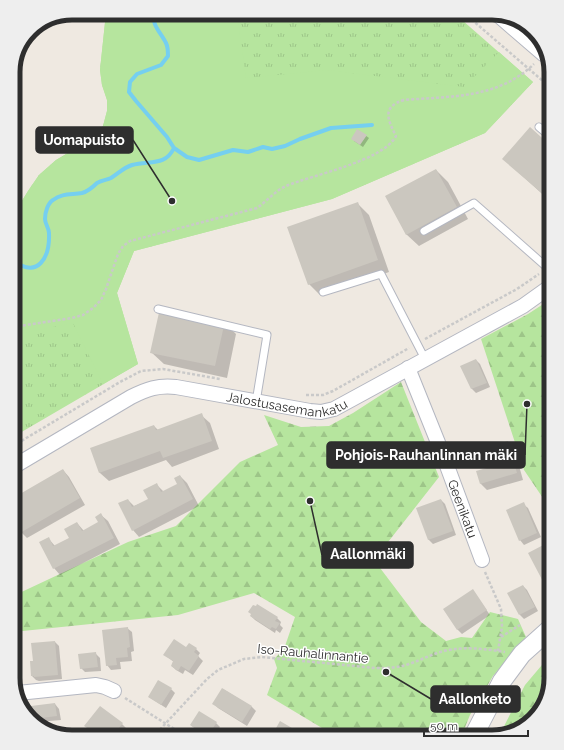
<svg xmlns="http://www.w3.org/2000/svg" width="564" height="750" font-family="Raleway,sans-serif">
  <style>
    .grass { fill: url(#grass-tufts) }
    .forest { fill: url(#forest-firs) }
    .park { fill: #b6e59e }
    .shadow { fill: #0003 }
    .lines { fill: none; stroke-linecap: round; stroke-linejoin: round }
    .stream { stroke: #75cff0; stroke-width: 4 }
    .building { fill: #cbc7bf }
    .service-casing { stroke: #b4b7c1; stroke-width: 9 }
    .minor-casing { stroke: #b4b7c1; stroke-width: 16 }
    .tertiary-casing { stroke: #b4b7c1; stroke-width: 20 }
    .path { stroke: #c9c9c9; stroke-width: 2.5; stroke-dasharray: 3 2; stroke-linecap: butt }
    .service { stroke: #fff; stroke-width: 7 }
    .minor { stroke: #fff; stroke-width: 14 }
    .tertiary { stroke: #fff; stroke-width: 18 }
    .labels { text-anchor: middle; stroke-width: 3; stroke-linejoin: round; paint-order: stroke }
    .street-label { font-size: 13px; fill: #2e2e2e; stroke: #fff }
    .rim { fill: none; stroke: #2e2e2e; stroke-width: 5 }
    .leader { fill: none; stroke: #2e2e2e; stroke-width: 1.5 }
    .callout-dot { fill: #2e2e2e; stroke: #fff; stroke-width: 1.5 }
    .callout { fill: #2e2e2e; stroke: #2e2e2e; stroke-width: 1.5 }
    .callout-label { font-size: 14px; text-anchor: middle; font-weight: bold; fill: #fff }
  </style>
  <defs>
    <pattern id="grass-tufts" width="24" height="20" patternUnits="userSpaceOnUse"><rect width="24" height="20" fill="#b6e59e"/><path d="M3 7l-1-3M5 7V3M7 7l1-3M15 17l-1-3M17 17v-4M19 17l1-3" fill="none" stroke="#9dc588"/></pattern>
    <pattern id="forest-firs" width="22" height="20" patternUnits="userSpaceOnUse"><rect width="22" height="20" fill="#b6e59e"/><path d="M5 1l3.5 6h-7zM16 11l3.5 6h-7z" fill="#9dc588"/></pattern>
  </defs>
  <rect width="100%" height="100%" fill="#efe9e1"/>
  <path class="grass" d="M106,13H454L533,82L485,133L332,199L134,251L117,293L138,364L13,437V210L20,204L28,191L39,175L56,160L95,137L103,126L107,111V100L102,85L100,70Z"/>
  <path class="forest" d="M551,299V510L524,470L481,339L528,314Z
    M401,382L439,477L374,560L421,622L446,641L461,637L472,638L490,612L518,619L526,637L493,676L470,715L461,737H337L267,695L277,668L274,659L284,649L295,617L254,593L178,615L13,632V596L128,542L176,526L240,462L278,445L264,415L301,427L329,426L353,413Z
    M551,656V678L543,707L524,727L500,734L525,685L547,659Z"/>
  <path class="park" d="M106,13H237L246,78L327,70L464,87L499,52L533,82L485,133L332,199L134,251L117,293L138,364L103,384L73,323L13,335V210L20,204L28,191L39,175L56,160L95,137L103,126L107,111V100L102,85L100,70Z"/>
  <path class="shadow" d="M358,130L369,138L363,147L354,141Z
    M551,147V202L504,159Z
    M436,170L448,182L468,219L419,246L406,234Z
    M357,203L369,215L389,272L321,296L309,284Z
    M224,322L236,334L227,378L164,364L151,352Z
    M476,360L480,364L490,387L476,393L472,389L462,366Z
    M201,415L210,423L219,449L172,467L166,460L109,481L100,473L92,449L154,426L158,430Z
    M508,442L514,448L523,480L487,490L481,484L477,472L498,466Z
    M63,470L69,477L85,505L27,538L21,532Z
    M180,476L187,483L199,506L139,537L133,530L128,500L134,506L149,500L156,484L164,492L179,484Z
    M441,500L445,504L456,535L433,544L428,539Z
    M523,504L528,508L541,537L524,545L520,540Z
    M101,515L108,521L120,544L60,575L54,568L48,538L55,546L70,538L77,523L84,531L100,523Z
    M523,586L527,590L538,611L524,619L520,615Z
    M473,591L490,615L462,634L457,629Z
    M252,615L277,618L281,622L280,625L283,628L280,633L276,630L275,633L255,620L251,616Z
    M127,628L132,632L134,651L131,652L132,661L120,662L121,669L111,670L107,665Z
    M55,642L59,646L62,679L39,681L36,680L32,676L34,662Z
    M186,648L196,649L200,653L198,656L203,661L193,675L185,670L183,674L176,670L172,666L174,662L165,655Z
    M96,654L100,658L101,671L85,672L81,668Z
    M17,664L19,666L20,676L13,677V665Z
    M171,689L175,693L166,708L149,697Z
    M223,689L252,707L256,711L247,726L218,708L214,704Z
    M55,704L59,709L61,720L38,722L34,718Z
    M216,723L220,727L214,737H207L191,725Z
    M122,724L126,728L119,737H81Z"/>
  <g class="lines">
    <path class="stream" d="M174,148L187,157L199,160L233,150L248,152L263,147L272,149L285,146L300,139L331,128L372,125
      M13,260C38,280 50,257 49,233C49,228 45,224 45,219C45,212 48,203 53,200C62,193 72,195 82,193C89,191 93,187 97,183C102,180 107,180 111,178C119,173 123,168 132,165C149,160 165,167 174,148L167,137L136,101L129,92L130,82L137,74L161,65L168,56C168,51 168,47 166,43C161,33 151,24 154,13"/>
  </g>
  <path class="building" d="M530,127L551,146V201L502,159Z
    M357,129L367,135L360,145L351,139Z
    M436,169L457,207L406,235L385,196Z
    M358,202L378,260L308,285L287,227Z
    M160,308L225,321L215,366L150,353Z
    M476,359L487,383L471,389L460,366Z
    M202,413L212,441L163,458L160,451L99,473L90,448L154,425L156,430Z
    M508,441L517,473L480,484L476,471L497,465L491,446Z
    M63,469L80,498L20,533L13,521V498Z
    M180,475L193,499L132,531L118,503L128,499L132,507L148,499L143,490L157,483L161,492L177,484L174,478Z
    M441,499L453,531L428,540L416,508Z
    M524,502L537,533L519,541L506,510Z
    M101,513L114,538L53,569L39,542L49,537L53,546L69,538L64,529L77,522L82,531L98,522L95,517Z
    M551,541V589L548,591L528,553Z
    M523,585L535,607L519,615L507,593Z
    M473,589L487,610L457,630L443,609Z
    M257,604L278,617L275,621L280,623L276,629L272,627L270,629L250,616L251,614L248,612L253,605L256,606Z
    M128,627L130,647L127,648L128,657L116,658L117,665L106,666L102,630Z
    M174,639L186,647L189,643L197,648L194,652L199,656L189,671L181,666L178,671L171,666L173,661L163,655Z
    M55,641L58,675L34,677V676H31L30,661H33L31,643Z
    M96,652L98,667L80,669L78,654Z
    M17,663L18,675H13V664Z
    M158,680L172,688L161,705L148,697Z
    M222,688L252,706L242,722L212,704Z
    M55,703L57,716L33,719L31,706Z
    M100,706L123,723L113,735L115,737H80L87,728L84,726Z
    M199,711L217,722L207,737L190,725Z
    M280,721L304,735L303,737H271Z"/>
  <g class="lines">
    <g class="service-casing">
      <path id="service" d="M539,127L551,137
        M424,231L474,203L551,271
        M323,292L381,274L425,359
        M158,309L267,335L256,402"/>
    </g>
    <g class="minor-casing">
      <g id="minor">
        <path id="s1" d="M408,368L443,455L482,560"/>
        <path id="s2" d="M13,467L131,397C147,389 158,385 176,387L310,411L321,412L334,409L523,306L551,286"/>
        <path d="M18,693L96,685L105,687L114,691"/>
      </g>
    </g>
    <g class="tertiary-casing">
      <path id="tertiary" d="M501,15L545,53
        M473,737L502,681L522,654L551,628"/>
    </g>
    <path class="path" d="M464,13L551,88
      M13,327L72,318L83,315L93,308L101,300L106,289L118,254L123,246L130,241L257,208C267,201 275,191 286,186C312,175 383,161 396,136C388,120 381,107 404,100C452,96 497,99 534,64
      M425,339L517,289L539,274
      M306,395H323L333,391L409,348
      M13,446L120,382L141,371L163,369L220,379
      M485,572L501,609L502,627L498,651
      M501,637L520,625
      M125,698L187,737
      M153,737L207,679L218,670L244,659L262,657L375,668C387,668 398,668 409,664C421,660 432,654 444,651C464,646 485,649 505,652"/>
    <use href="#service" class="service"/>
    <use href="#minor" class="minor"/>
    <use href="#tertiary" class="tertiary"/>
  </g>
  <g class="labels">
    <g class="street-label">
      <text dy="5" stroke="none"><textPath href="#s2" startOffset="297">Jalostusasemankatu</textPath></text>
      <text dy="5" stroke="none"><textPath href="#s1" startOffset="151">Geenikatu</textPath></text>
      <text transform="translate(313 653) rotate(5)" y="5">Iso-Rauhalinnantie</text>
    </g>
  </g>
  <path d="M0 0H564V750H0ZM72 20H492A52 52 0 0 1 544 72V678A52 52 0 0 1 492 730H72A52 52 0 0 1 20 678V72A52 52 0 0 1 72 20Z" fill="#eee" fill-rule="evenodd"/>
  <path class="rim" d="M72 20H492A52 52 0 0 1 544 72V678A52 52 0 0 1 492 730H72A52 52 0 0 1 20 678V72A52 52 0 0 1 72 20Z"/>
  <path class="leader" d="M172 201L133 140M527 404L525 455M310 501L322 555M386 672L431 699"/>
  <g class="callout-dot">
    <circle cx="172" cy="201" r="4"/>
    <circle cx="527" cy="404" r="4"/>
    <circle cx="310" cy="501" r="4"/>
    <circle cx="386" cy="672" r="4"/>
  </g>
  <g class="callout">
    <rect x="36" y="127" width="97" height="26" rx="4"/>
    <rect x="327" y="442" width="198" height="26" rx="4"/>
    <rect x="322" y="542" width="91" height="26" rx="4"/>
    <rect x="431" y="686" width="89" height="26" rx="4"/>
  </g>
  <g class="callout-label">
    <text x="84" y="145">Uomapuisto</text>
    <text x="426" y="460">Pohjois-Rauhanlinnan mäki</text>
    <text x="368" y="559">Aallonmäki</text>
    <text x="475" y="704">Aallonketo</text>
  </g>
  <path d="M424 730v6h104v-6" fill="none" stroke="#2e2e2e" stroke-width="2"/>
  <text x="430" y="730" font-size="12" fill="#2e2e2e" stroke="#ffffff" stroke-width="3" paint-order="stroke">50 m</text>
</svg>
